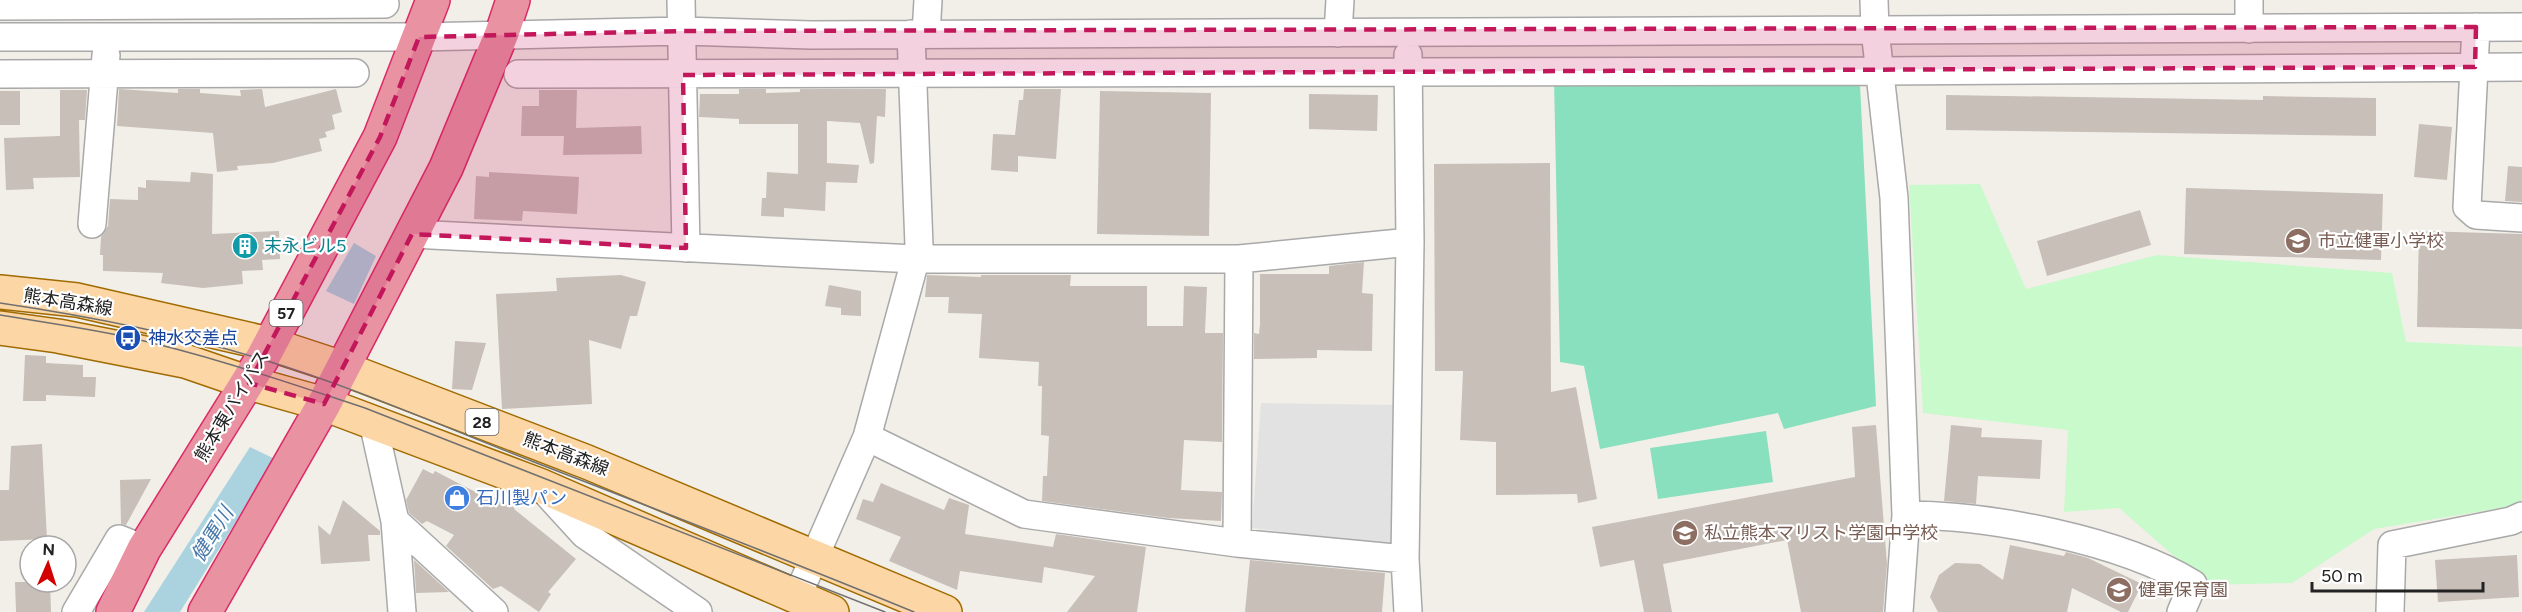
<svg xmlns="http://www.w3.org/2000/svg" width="2522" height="612" font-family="Figtree,'Noto Sans JP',sans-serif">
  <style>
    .park { fill: #c8facc }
    .pitch { fill: #88e0be }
    .parking { fill: #e2e2e2 }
    .water { fill: #aad3df }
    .building { fill: #c7bfb8 }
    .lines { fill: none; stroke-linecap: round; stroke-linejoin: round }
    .minor-casing { stroke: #a9a9a9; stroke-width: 30 }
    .major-casing { stroke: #a06b00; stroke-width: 36 }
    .highway-casing { stroke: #dc2a67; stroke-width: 36 }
    .minor { stroke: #fff; stroke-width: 27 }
    .major { stroke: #fcd6a4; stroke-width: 33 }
    .highway { stroke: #e892a2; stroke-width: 33 }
    .tram { stroke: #707070; stroke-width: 1.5 }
    .marked { fill: #c2185b; fill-opacity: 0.2; stroke: #c2185b; stroke-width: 4.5; stroke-dasharray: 12 8; stroke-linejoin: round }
    .labels { text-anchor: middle; stroke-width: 4.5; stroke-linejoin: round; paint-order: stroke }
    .shield { fill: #fff; stroke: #646464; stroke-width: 1.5 }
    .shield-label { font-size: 16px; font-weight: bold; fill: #222 }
    .education-label { font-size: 18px; fill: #785e54; stroke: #fff; text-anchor: start }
    .culture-label { font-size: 18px; fill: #0d838f; stroke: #fff; text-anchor: start }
    .street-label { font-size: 18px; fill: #222; stroke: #fff }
    .transit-label { font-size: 18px; fill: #164399; stroke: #fff; text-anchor: start }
    .shop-label { font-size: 18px; fill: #366cbe; stroke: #fff; text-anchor: start }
    .water-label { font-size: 20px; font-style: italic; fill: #4a7aab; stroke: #fff }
  </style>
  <rect width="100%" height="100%" fill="#f2efe9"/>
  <path class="park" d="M1980,184L2026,289L2157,255L2392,273L2406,342L2522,347V500L2507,507L2374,529L2292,583L2207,585L2119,508L2064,512L2068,430L1923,413L1909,185Z"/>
  <path class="pitch" d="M1554,80L1860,85L1876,406L1784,429L1778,413L1600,449L1584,366L1560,362Z
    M1766,431L1773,482L1658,499L1650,448Z"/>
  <path class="parking" d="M1261,403L1397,405L1393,546L1252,528Z"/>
  <path class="water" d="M354,243L376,256L354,304L326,291Z
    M250,447L275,459L180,612H144Z"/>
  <path class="building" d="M119,89L178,93V89H200V93L241,96L240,90L262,89L265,107L336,89L342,112L332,115L335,129L325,132L327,137L319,139L322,151L273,163L237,166L238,170L217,172L213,133L117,126Z
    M739,89H766V93L800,92V89H886L885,117L877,116L874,163L870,164L860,123L827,121V163L859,165L857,183L826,182L825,211L784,208V217L761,216L762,198H766L767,172L798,174V124H739V119L699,117L700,94H739Z
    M1024,89H1061L1056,159L1018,156V172L991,170L993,134L1015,135L1019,100H1023Z
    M60,90H87L85,120H79L80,177L33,178L34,189L6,190L4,138L60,136Z
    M539,90H577L576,128L641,126L642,154L563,155L564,136H521L522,106H539Z
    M0,91H20V125H0Z
    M1100,91L1211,93L1209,236L1097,234Z
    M1309,94L1378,95L1377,131L1309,129Z
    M1946,95L2263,100V96L2376,98V136L1946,130Z
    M2419,124L2452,127L2447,180L2414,177Z
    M1550,163L1551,392L1576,387L1597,499L1578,503L1577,494L1496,495V442L1460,440L1463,371H1435L1434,164Z
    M2508,166L2522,167V202L2505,201Z
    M191,172L213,174L212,234L279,231L280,259L262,260L263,270L242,271L243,284L203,288L161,283L163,273L103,271V255H100L101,237L108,226L110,199L138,200V187L146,188V180L190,182Z
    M489,172L579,177L577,214L523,211L522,221L474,219L476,176L489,177Z
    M2186,188L2383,194L2381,260L2184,254Z
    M2140,210L2151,245L2047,276L2037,241Z
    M2419,231L2522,234V329L2417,327Z
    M1364,262L1362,293L1373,294L1372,351L1317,350V358L1254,359V333L1259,334L1260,324V274H1329V266Z
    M621,275L646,282L637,316H630L621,349L589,340L592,404L502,409L496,294L557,291L556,278Z
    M927,275L981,277V275H1071L1070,286H1147V326H1183L1184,286L1207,287L1205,333H1223L1222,442L1184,440L1181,490L1222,492L1221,521L1168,518L1042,501L1043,476H1047L1049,436L1041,435L1042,386H1038L1039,362L979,358L982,314L948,313L949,297H925Z
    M829,285L861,291V316L841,315V308L825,306Z
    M455,341L486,343L472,390L452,389Z
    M25,355L46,356V363L83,365V377H96L95,397L46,395V401H23Z
    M1876,425L1887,564L1883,612H1801L1787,540L1663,564L1672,612H1644L1634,560L1600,567L1592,527L1855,477L1852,427Z
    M1951,425L1982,428L1981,437L2042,440L2040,479L1978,476L1976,504L1944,501Z
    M42,444L47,539L0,541V490H9L11,446Z
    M423,469L433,474L435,471L481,495L483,491L515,508L514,509L576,559L548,592L551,594L539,612L501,586L493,589L446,546L454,535L427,521L422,524L409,513L406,500Z
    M151,479L126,525L121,524L120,480Z
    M881,483L944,510L949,498L969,505L965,534L1053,547L1056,534L1146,547L1137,612H1067L1095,576L1044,567L1042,583L960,571L957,590L889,561L901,537L856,519L863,499L873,502Z
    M343,500L380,531V535H368L370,561L321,564L318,525L330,535Z
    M2010,545L2064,556L2066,552L2088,558L2142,584L2128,612H2121L2072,588L2067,612H1938L1930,597L1939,575L1955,563L1980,564L2003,580Z
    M2517,555L2519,597L2438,602L2435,560Z
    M414,560L449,592L416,593Z
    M1250,560L1385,573L1382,612H1245Z
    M15,582H50L51,612H16Z"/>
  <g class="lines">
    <g class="minor-casing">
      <path id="minor" d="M681,0L686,248
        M1874,0L1875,30L1894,198L1906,515L1899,612
        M2249,0V29
        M0,6L385,4
        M2476,27L2467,207L2476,215L2522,218
        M1338,33L1340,0
        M926,34L928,0
        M0,37H419L682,31L811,35L2522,27
        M1408,55L1410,242L1405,559L1408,612
        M0,74L355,73
        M518,74L1879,71L2522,67
        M92,224L106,55
        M412,234L915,259H1239L1410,242
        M373,422L395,521L402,612
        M867,437L1024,514L1237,543L1405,559
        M543,489L584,534L698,612
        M1906,515C1990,515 2121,540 2193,584L2181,612
        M395,521L494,612
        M1237,543L1239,259
        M797,597L867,437L919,246L911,34
        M76,612L119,539L144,549
        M2390,612L2392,545L2511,521L2522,516"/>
    </g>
    <g class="major-casing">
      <path id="major" d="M0,292L77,300L269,344L342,368L587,462L945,612
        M0,328L58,336L185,361L249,383L324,404L539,485L832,612"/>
    </g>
    <g class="highway-casing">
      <path id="highway" d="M113,612L144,549L262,359L380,137L433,0
        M205,612L324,404L446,168L502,33L513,0"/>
    </g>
    <use href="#minor" class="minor"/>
    <use href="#major" class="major"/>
    <use href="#highway" class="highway"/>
    <path class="tram" d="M0,303C88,316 176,333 261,359C354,387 444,427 534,462C661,511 788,560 914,612
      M0,315C42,322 85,328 127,337C208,355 286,382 365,408L885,612"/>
  </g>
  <path class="marked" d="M2476,27L2475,67L683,75L686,248L412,234L324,404L249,383L380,137L419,37L682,31Z"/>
  <defs>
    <g id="school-disc" transform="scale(1.35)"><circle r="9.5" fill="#8d6e63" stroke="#fff"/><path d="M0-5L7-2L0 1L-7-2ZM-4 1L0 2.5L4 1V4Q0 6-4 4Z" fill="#fff"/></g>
    <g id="building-disc" transform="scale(1.35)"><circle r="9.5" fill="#0f9aa8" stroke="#fff"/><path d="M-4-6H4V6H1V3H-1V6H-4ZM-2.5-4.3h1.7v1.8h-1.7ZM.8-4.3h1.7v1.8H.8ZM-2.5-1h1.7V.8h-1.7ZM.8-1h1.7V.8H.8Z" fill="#fff"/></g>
    <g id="bus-disc" transform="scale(1.35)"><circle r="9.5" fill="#1a4fb4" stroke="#fff"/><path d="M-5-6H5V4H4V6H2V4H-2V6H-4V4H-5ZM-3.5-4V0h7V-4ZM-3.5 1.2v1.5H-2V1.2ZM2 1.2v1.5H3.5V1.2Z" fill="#fff"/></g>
    <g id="shop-disc" transform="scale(1.35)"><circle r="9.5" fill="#3f7fe0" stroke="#fff"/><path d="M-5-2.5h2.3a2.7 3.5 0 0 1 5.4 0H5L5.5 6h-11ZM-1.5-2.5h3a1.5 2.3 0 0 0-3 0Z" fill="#fff"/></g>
  </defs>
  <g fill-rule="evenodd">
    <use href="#school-disc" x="2298" y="241"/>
    <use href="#building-disc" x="245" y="246"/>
    <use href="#bus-disc" x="128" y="338"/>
    <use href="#shop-disc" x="457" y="498"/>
    <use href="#school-disc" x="1685" y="533"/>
    <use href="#school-disc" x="2119" y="590"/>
  </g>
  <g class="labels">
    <g class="shield">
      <rect x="269.5" y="300" width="33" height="26" rx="4.5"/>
      <rect x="465.5" y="409" width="33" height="26" rx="4.5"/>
    </g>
    <g class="shield-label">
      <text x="286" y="319">57</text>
      <text x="482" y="428">28</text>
    </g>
    <g class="education-label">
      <text x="2318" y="247">市立健軍小学校</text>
      <text x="1704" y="539">私立熊本マリスト学園中学校</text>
      <text x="2138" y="596">健軍保育園</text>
    </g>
    <g class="culture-label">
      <text x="264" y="252">末永ビル5</text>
    </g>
    <g class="street-label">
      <text transform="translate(68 302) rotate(9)" y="6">熊本高森線</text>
      <text transform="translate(232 406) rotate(-59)" y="6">熊本東バイパス</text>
      <text transform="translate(566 454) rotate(21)" y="6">熊本高森線</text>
    </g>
    <g class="transit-label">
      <text x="148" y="344">神水交差点</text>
    </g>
    <g class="shop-label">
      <text x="476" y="504">石川製パン</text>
    </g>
    <g class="water-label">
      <text transform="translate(212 534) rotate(-58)" y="7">健軍川</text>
    </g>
  </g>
  <g transform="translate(48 564) rotate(3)"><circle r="28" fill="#ffffff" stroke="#a7a7a7" stroke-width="1.5"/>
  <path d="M0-4.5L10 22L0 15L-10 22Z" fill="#d40000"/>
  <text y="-9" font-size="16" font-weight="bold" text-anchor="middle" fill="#222222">N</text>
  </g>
  <path d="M2312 582v9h171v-9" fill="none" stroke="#222222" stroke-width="3"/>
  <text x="2321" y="582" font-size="18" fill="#222222" stroke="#ffffff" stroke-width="4.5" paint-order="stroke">50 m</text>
</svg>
